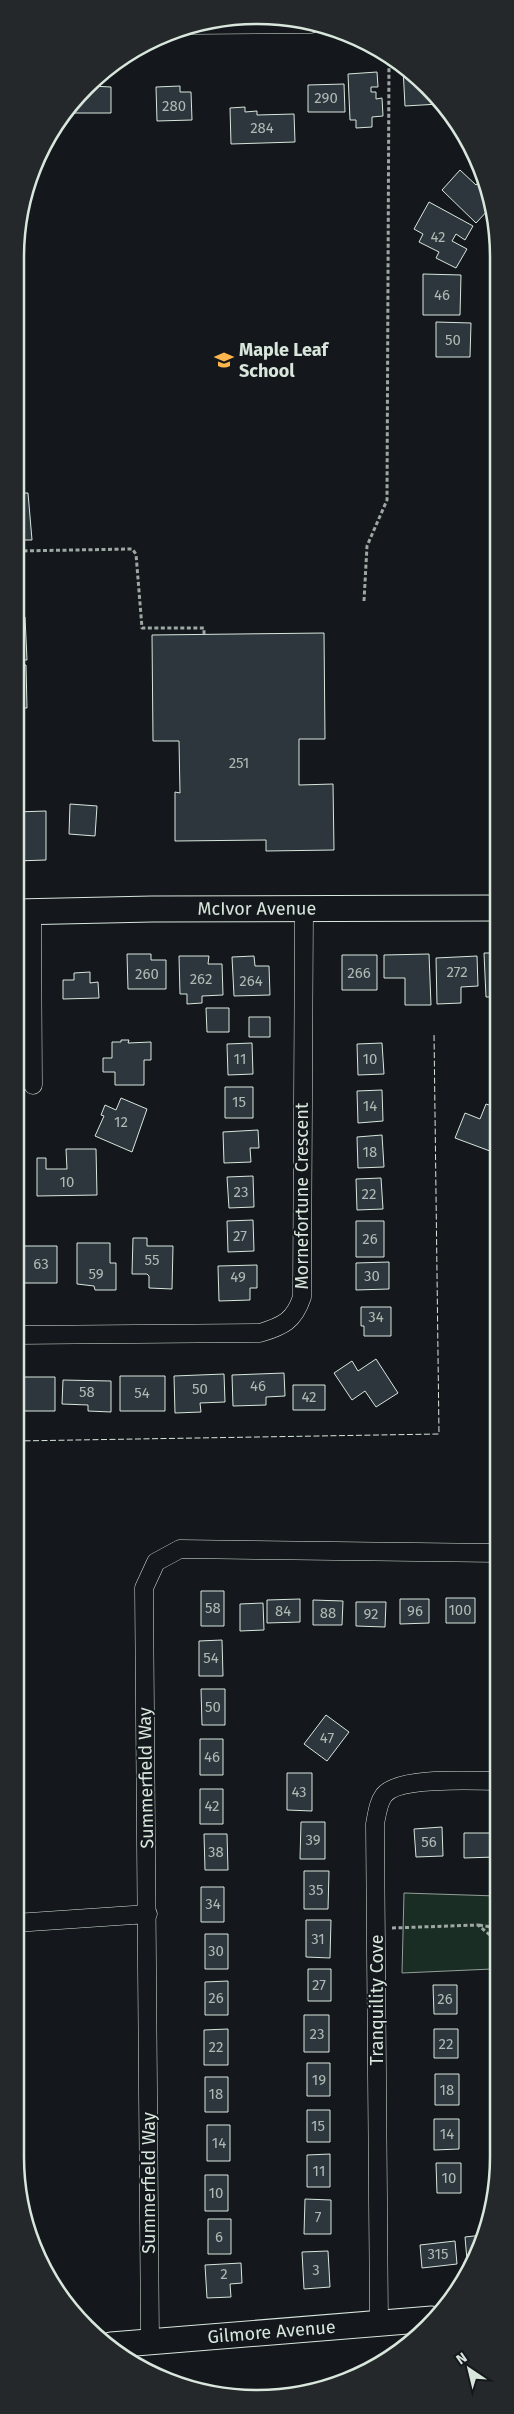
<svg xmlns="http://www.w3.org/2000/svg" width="514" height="2414" font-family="'Fira Sans',sans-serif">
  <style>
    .green { fill: #1a2d24; stroke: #939e99 }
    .building { fill: #2c363c; stroke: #d8e6dc }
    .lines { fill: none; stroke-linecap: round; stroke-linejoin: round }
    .street-casing { stroke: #d8e6dc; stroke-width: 19 }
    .secondary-casing { stroke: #d8e6dc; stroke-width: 27 }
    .path { stroke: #9da8a2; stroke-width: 3; stroke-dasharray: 4 2.5; stroke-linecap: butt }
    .street { stroke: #14181c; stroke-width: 18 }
    .secondary { stroke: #14181c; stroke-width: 25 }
    .fence { stroke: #d8e6dc; stroke-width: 1; stroke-dasharray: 6 2.5; stroke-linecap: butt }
    .labels { text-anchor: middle; stroke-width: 4; stroke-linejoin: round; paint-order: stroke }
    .number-label { font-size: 15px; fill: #adbab4 }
    .poi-label { font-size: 18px; font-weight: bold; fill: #d8e6dc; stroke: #14181c; text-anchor: start }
    .street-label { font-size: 18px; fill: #d8e6dc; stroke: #14181c }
    .rim { fill: none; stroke: #d8e6dc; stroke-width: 2.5 }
  </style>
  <rect width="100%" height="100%" fill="#14181c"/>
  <path class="green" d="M404,1893L497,1896V2110L492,1969L402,1973Z"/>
  <path class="building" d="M403,68L428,86L439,104L405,106Z
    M377,72L378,87H371V92H376V99L382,98L383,116L372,117V127L356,128V120H350L348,74Z
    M344,84L345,112H308V85Z
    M91,86L111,87V113H69Z
    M180,86V92H191L192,120L157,121L156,87Z
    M245,107V112L257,111V115L294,114L295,142L231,144L230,108Z
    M460,170L476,185L482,178L490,208L476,223L442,190Z
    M429,202L473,226L465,240L456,234L452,241L467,249L456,268L436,258L439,252L419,242L423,234L414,229Z
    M423,274L461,275L460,315H423Z
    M17,298H21L23,326H17Z
    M436,322L471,323L470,357H436Z
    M21,332V378H17V333Z
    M17,493H28L32,540H17Z
    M17,561H20L22,609H17Z
    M17,617H25L27,660H17Z
    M324,633L325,739H299V785L333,784L334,850L266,851V840L175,841V792L180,793L179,741H153L152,635Z
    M17,665H26L27,708H17Z
    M70,804L97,806L95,836L69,834Z
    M46,811V860L16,861V812Z
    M484,953H498V997H486Z
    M127,954H151V960H166V989H128Z
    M429,954L431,1005H405V978H384V955Z
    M342,955H377V990H342Z
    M179,956H209L208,964H222L223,995L202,996V1003L187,1004V994H180Z
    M254,956L255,966H269L270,995L234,996L232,957Z
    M477,956L478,986L461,987V1003L437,1004L436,958Z
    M90,972V983L98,982L99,998L63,999V980H74V973Z
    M206,1008H229V1032H207Z
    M249,1017H270V1037H249Z
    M121,1040H129L128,1043L151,1042V1060H144V1085H115V1072H103V1058H112V1042H121Z
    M252,1043L253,1074L228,1075L227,1044Z
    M382,1043L384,1074L358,1075L357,1044Z
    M225,1087H253V1118H225Z
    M382,1090L383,1121L358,1123L357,1091Z
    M121,1098L147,1109L132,1152L95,1136L104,1116L101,1115L105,1105L116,1110Z
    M486,1104L498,1108V1154L455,1138L465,1113L480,1119Z
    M258,1130L259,1148H250L251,1162L224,1163L223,1132Z
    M382,1135L384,1167L358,1168L357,1137Z
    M66,1149H96L97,1195L37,1196V1158H46V1169H67Z
    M253,1176L254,1207L229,1208L227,1177Z
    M381,1178L383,1209L357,1210L356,1179Z
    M253,1220L254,1251L228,1252L227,1221Z
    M356,1221H384V1257H356Z
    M133,1238H147V1246H173L172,1289L149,1288V1276L147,1274H132Z
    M77,1243H110V1263H116V1290H95L94,1286L77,1284Z
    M24,1246H57V1283H24Z
    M16,1254H21V1290H16Z
    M389,1262V1289L356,1290V1263Z
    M257,1265V1288H250V1300L219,1301L218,1266Z
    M361,1307H391V1336H364V1326H361Z
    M376,1359L398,1393L376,1407L365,1391L352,1400L334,1373L352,1361L358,1371Z
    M284,1373L285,1396L266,1397V1405L233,1406L232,1375Z
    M224,1374L225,1402L200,1403L201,1412L175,1413L174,1376Z
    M120,1376H165V1411H120Z
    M16,1377H55V1411H16Z
    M63,1380L111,1381V1412L88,1411V1405L62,1404Z
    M293,1385H325V1410H293Z
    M201,1591H224V1626H201Z
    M492,1597H497V1622H492Z
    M446,1598H475V1623H446Z
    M300,1599V1622L267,1623V1600Z
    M400,1599H429V1623L400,1624Z
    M313,1600L343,1601L342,1625H313Z
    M356,1602H386L385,1627L356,1626Z
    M263,1603L264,1630L240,1631V1604Z
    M222,1640L223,1676H199V1641Z
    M201,1689H225V1725H202Z
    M326,1715L349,1732L327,1761L304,1744Z
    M200,1739H223V1775H200Z
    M287,1773H312V1811L287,1810Z
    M200,1789H223V1824H200Z
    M301,1822H325V1859H300Z
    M442,1827L443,1856L416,1857L414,1829Z
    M464,1833H495V1857L464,1858Z
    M204,1834H227L228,1870H205Z
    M304,1871H329L328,1909H304Z
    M201,1887H224V1922H201Z
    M306,1920H331L330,1958L306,1957Z
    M205,1934H228V1969H205Z
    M308,1969H331V2001H308Z
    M228,1981V2015H205V1982Z
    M433,1985H457V2014H434Z
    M304,2015H329V2052H304Z
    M228,2029V2065H204V2030Z
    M434,2029H458V2058H434Z
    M307,2063H330V2096H307Z
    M435,2074H459V2105H435Z
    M205,2077H228V2112H205Z
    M307,2110H330V2142H307Z
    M434,2119H459V2149L434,2150Z
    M207,2125H230V2161H207Z
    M330,2154V2187H307V2155Z
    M436,2163H461V2193H437Z
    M205,2175H228V2211H205Z
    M305,2199L331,2200V2234H304Z
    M208,2219H231V2254H208Z
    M483,2235L476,2259L467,2260L465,2237Z
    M455,2241L457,2264L422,2268L420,2245Z
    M328,2251L330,2287L304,2289L302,2252Z
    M241,2263L242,2283L230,2284L231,2297L207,2298L205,2265Z"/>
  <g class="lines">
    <g class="street-casing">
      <path id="street" d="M191,25L311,24
        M32,912L33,1085
        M16,1335L260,1333C283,1326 294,1321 302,1297L304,910
        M15,1923L148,1914
        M379,2324L375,1824C377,1814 378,1803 384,1795C399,1776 474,1781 497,1781
        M150,2342L144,1588L156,1562L180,1549L497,1553"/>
    </g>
    <g class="secondary-casing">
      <g id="secondary">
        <path id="s1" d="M16,912L152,909L498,908"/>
        <path id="s2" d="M111,2345L432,2319"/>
      </g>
    </g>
    <path class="path" d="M17,551L132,549L136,554L142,628H204V634
      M364,601L367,546L387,500L389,58
      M479,1925L497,1928
      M392,1928L478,1925L497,1941"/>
    <use href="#street" class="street"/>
    <use href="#secondary" class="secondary"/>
    <path class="fence" d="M16,1441L439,1434L434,1033"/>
  </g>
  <defs>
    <g id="school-bare" transform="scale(1.5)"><path d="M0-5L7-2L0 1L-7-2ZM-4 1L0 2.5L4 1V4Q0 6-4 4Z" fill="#ffb74d" stroke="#14181c" stroke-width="2.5" paint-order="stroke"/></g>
  </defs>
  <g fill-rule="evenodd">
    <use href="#school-bare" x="224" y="360"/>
  </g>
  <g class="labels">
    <g class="number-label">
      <text x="326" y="103">290</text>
      <text x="174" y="111">280</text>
      <text x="262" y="133">284</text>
      <text x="438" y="242">42</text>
      <text x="442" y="300">46</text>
      <text x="453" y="345">50</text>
      <text x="239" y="768">251</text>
      <text x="457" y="977">272</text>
      <text x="359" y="978">266</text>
      <text x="147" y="979">260</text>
      <text x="201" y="984">262</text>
      <text x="251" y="986">264</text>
      <text x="240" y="1064">11</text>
      <text x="370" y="1064">10</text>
      <text x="239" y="1107">15</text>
      <text x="370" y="1111">14</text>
      <text x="121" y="1127">12</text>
      <text x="370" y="1157">18</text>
      <text x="67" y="1187">10</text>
      <text x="241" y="1197">23</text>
      <text x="369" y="1199">22</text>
      <text x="240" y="1241">27</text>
      <text x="370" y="1244">26</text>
      <text x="152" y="1265">55</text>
      <text x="41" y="1269">63</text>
      <text x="96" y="1279">59</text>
      <text x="372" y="1281">30</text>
      <text x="238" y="1282">49</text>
      <text x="376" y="1322">34</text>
      <text x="258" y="1391">46</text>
      <text x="200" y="1394">50</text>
      <text x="87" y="1397">58</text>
      <text x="142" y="1398">54</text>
      <text x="309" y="1402">42</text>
      <text x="213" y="1613">58</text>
      <text x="460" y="1615">100</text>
      <text x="283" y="1616">84</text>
      <text x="415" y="1616">96</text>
      <text x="328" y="1618">88</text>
      <text x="371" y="1619">92</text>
      <text x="211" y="1663">54</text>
      <text x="213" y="1712">50</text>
      <text x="327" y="1743">47</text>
      <text x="212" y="1762">46</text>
      <text x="299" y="1797">43</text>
      <text x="212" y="1811">42</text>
      <text x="313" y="1845">39</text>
      <text x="429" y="1847">56</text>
      <text x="216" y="1857">38</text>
      <text x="316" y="1895">35</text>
      <text x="213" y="1909">34</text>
      <text x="318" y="1944">31</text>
      <text x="216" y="1956">30</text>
      <text x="319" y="1990">27</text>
      <text x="216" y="2003">26</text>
      <text x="445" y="2004">26</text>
      <text x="317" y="2039">23</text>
      <text x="446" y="2049">22</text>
      <text x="216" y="2052">22</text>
      <text x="319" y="2085">19</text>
      <text x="447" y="2095">18</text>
      <text x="216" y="2099">18</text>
      <text x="318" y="2131">15</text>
      <text x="447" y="2139">14</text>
      <text x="219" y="2148">14</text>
      <text x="319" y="2176">11</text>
      <text x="449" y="2183">10</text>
      <text x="216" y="2198">10</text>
      <text x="318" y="2222">7</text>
      <text x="219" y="2242">6</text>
      <text x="438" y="2259">315</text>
      <text x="316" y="2275">3</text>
      <text x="224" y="2279">2</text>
    </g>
    <g class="poi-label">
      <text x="239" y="356">Maple Leaf<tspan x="239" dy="21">School</tspan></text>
    </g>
    <g class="street-label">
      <text dy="6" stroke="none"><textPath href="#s1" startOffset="241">McIvor Avenue</textPath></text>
      <text transform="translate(302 1196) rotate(-90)" y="6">Mornefortune Crescent</text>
      <text transform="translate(146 1778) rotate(-91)" y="6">Summerfield Way</text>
      <text transform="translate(377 2000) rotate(-90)" y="6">Tranquility Cove</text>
      <text transform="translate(149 2183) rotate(-90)" y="6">Summerfield Way</text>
      <text dy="6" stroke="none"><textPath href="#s2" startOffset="161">Gilmore Avenue</textPath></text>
    </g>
  </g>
  <path d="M0 0H514V2414H0ZM257 24H257A233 233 0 0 1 490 257V2157A233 233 0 0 1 257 2390H257A233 233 0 0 1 24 2157V257A233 233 0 0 1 257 24Z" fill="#24282b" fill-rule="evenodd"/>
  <path class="rim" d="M257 24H257A233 233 0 0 1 490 257V2157A233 233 0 0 1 257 2390H257A233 233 0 0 1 24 2157V257A233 233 0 0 1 257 24Z"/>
  <g transform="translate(469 2369) rotate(325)" stroke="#14181c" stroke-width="4" paint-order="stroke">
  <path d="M0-4L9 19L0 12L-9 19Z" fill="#d8e6dc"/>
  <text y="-8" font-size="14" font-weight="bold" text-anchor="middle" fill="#d8e6dc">N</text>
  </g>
</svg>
